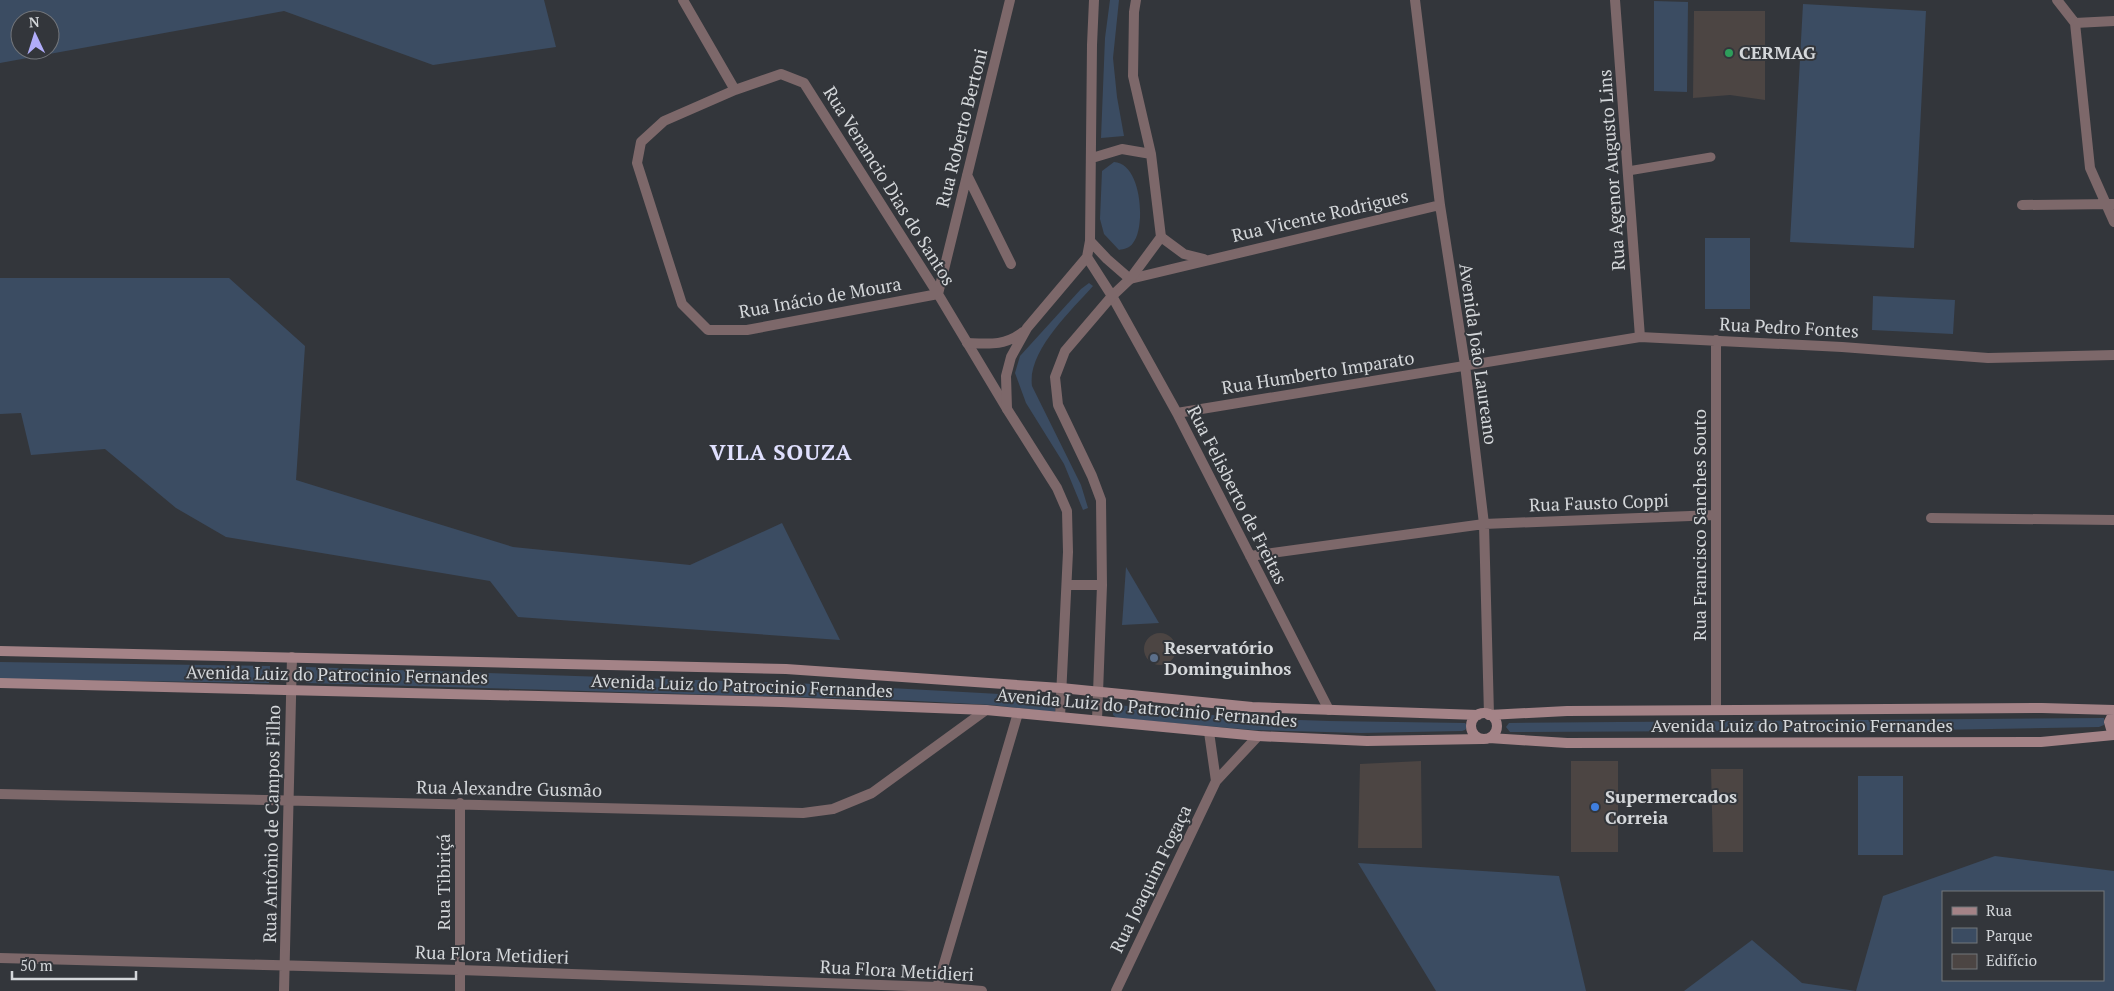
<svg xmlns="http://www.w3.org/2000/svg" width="2114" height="991" font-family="'PT Serif',serif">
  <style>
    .green { fill: #3b4c62; fill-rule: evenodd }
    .building { fill: #4c4543 }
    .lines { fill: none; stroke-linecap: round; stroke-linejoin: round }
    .service { stroke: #7d686a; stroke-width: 9 }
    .minor { stroke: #7d686a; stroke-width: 10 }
    .tertiary { stroke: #7d686a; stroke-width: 10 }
    .secondary { stroke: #a48387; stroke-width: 10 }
    .leisure-dot { fill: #2e9e5b; stroke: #33363b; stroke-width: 2 }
    .service-dot { fill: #5c6f8a; stroke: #33363b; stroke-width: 2 }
    .shop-dot { fill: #3f7fe0; stroke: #33363b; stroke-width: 2 }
    .labels { text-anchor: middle; stroke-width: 4; stroke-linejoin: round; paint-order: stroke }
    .poi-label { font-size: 18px; font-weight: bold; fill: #d4d7da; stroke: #33363b; text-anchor: start }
    .street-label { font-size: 18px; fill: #d4d7da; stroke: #33363b }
    .district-label { font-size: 22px; font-weight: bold; letter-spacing: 1px; fill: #e0e0fe; stroke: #33363b }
  </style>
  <rect width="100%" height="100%" fill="#33363b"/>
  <path class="green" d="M0,0H544L556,47L433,65L284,11L0,63ZM20,20H50V50H20Z
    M1110,0H1119L1113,58L1117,97L1124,136L1101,138L1105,38Z
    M1654,1L1688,2L1687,92L1654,91Z
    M1803,4L1926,11L1914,248L1790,242Z
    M1114,162C1142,163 1146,228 1133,243C1130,248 1124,249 1119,250L1104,234L1100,219L1102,171Z
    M1705,238H1750V309H1705Z
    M0,278H229L305,346L296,480L513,547L690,565L782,523L840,640L518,617L490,581L226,537L176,508L105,449L31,455L21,413L0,414Z
    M1089,283L1093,286C1072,310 1027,351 1032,386L1081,485L1088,508L1083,510L1064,464L1026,403L1015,373L1020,356L1081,289Z
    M1873,296L1955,300L1953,334L1872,330Z
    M1126,567L1159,623L1122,625Z
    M0,662L270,666L269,683L0,679Z
    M306,667L817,684L1056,697L1055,712L992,705L898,700L306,683Z
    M1118,705L1241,718L1329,721L1465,723L1468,726L1465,730L1462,731L1361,733L1252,730L1117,718L1113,715L1114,707Z
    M2104,718V725L2099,727L1933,730L1510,732L1506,727L1509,723Z
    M1858,776H1903V855H1858Z
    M1995,856L2114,871V991H1684L1752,940L1802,983L1856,991L1883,896ZM1943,892H2103V980H1943Z
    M1358,863L1559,876L1586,991H1436Z"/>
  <path class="building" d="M1694,11H1765V100L1730,95L1693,98Z
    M1144 649a16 16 0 1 1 32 0a16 16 0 1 1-32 0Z
    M1421,761L1422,848H1358L1360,764Z
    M1571,761H1618V852H1571Z
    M1711,769H1743V852H1713Z"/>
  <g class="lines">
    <path class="service" d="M1628,171L1711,157"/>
    <path class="minor" d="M683,0L735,90
      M1415,0L1440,205L1465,365L1484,524L1489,715
      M1615,0L1640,337
      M2057,0L2075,23L2090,168L2114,222
      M2075,23L2114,21
      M967,175L1011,264
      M2022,205L2113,204
      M1161,237L1184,254L1204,259
      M1130,279L1440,205
      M1112,296L1177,413L1329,710
      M1007,409L938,294L804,83L781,74L735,90L664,121L641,142L637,163L682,304L708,330H747L938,294L1010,0
      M1177,413L1640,337L1842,347L1988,358L2114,355
      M1931,518L2114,520
      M1250,556L1484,524L1716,515
      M1716,710V340
      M1209,732L1216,781
      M0,794C268,801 535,805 803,813L833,809L872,793L986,710
      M0,958L460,970L937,987L982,991
      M284,991L292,657
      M460,991V803
      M936,991L1018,713
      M1116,991L1216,781L1258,736"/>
    <path class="tertiary" d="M1092,158L1122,149L1151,154
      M1090,241L1107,259L1130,279
      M1087,257L1112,296
      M967,343C989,344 1005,346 1023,332
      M1067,585H1102
      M1060,717L1068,552L1067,511L1057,488L1007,409L1006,376L1011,357L1027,328L1087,257L1090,241L1092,45L1094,0
      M1097,720L1102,585L1101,500L1092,476L1058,405L1055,377L1065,351L1112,296L1130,279L1161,237L1151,154L1133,76L1134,12L1136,0"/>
    <path class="secondary" d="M0,651L786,669L1061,688L1252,707L1478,715
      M0,683L781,702L986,710L1258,736L1367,741L1482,739
      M2114,712L2109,722L2111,729L2114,733
      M1471 726a13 13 0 1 1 26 0a13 13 0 1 1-26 0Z
      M1489,715L1567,711L2042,708L2114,710
      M1489,738L1567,743L2041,742L2114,735"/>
  </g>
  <circle class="leisure-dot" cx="1729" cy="53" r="5"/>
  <circle class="service-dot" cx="1154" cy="658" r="5"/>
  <circle class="shop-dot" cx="1595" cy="807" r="5"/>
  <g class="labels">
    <g class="poi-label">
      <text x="1739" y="59">CERMAG</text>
      <text x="1164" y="654">Reservatório<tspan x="1164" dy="21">Dominguinhos</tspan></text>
      <text x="1605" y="803">Supermercados<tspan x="1605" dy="21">Correia</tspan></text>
    </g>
    <g class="street-label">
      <text transform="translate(962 128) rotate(-76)" y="6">Rua Roberto Bertoni</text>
      <text transform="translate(1612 170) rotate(-94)" y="6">Rua Agenor Augusto Lins</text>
      <text transform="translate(889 186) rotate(58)" y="6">Rua Venancio Dias do Santos</text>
      <text transform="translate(1320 216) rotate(-13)" y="6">Rua Vicente Rodrigues</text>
      <text transform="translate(820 298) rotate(-10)" y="6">Rua Inácio de Moura</text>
      <text transform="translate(1789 328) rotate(3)" y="6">Rua Pedro Fontes</text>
      <text transform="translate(1478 354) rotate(82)" y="6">Avenida João Laureano</text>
      <text transform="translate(1318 373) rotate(-9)" y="6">Rua Humberto Imparato</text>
      <text transform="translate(1237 495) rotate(63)" y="6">Rua Felisberto de Freitas</text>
      <text transform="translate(1599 503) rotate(-2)" y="6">Rua Fausto Coppi</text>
      <text transform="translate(1700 525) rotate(-90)" y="6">Rua Francisco Sanches Souto</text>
      <text transform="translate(337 675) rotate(1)" y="6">Avenida Luiz do Patrocinio Fernandes</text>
      <text transform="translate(742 686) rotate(2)" y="6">Avenida Luiz do Patrocinio Fernandes</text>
      <text transform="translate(1147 708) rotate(5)" y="6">Avenida Luiz do Patrocinio Fernandes</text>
      <text x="1802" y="732">Avenida Luiz do Patrocinio Fernandes</text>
      <text transform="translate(509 789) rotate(1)" y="6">Rua Alexandre Gusmão</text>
      <text transform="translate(272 824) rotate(-89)" y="6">Rua Antônio de Campos Filho</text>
      <text transform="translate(1151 879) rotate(-64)" y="6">Rua Joaquim Fogaça</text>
      <text transform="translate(444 882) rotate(-90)" y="6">Rua Tibiriçá</text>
      <text transform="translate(492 955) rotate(2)" y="6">Rua Flora Metidieri</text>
      <text transform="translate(897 971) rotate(3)" y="6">Rua Flora Metidieri</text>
    </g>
    <g class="district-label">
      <text x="781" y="460">VILA SOUZA</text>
    </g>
  </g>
  <rect x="1942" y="891" width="162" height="90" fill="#33363b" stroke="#73767b"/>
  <rect x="1952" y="907" width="25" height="8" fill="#a48387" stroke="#73767b"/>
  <text x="1986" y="916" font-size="15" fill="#d4d7da">Rua</text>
  <rect x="1952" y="928" width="25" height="15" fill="#3b4c62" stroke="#73767b"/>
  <text x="1986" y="941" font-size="15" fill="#d4d7da">Parque</text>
  <rect x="1952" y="954" width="25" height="15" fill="#4c4543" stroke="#73767b"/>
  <text x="1986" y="966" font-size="15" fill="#d4d7da">Edifício</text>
  <g transform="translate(35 35) rotate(356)"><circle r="24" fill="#33363b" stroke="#73767b"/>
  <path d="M0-4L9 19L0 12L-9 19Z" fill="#b1adfa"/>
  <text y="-8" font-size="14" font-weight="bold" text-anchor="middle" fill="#d4d7da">N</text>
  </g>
  <path d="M12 971v8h124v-8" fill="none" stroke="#d4d7da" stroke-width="2.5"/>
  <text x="20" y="971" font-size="15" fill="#d4d7da" stroke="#33363b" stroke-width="4" paint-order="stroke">50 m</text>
</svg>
